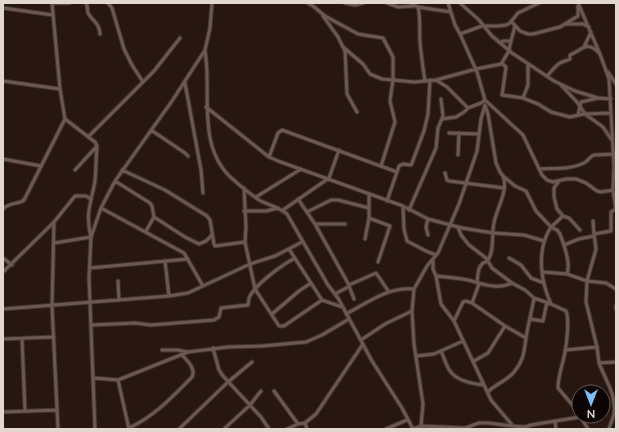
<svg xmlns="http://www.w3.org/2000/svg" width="619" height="432" font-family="Lato,sans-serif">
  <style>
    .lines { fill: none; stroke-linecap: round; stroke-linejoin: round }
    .minor-casing { stroke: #3e322f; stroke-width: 5 }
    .minor { stroke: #6d5851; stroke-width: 3 }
  </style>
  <rect width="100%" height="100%" fill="#281711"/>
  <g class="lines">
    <g class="minor-casing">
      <path id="minor" d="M52,3L60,89L65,119L95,142L97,146C96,158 96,170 95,181C91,203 85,214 91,237L54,243
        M52,3H69
        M86,3C88,6 87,9 88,13C93,22 99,22 100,34
        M308,3L313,6L325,16L358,34L383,38L393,57V80L390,101L395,122L381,166
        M345,3L355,5L363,3
        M387,3L398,7L414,6
        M410,3L418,7L451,12
        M448,3L455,25L460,34L477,72L485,100L523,135L542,175L547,180L553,182L566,179H576L586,183L597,191L601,192L613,190
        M460,3L479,20L492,36L512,53L554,81L575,91L598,98
        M578,3L600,54L609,79L614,166L613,190L616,210
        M418,7C421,19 419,30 420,42C421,55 423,68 425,81
        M3,8L53,15
        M323,16L338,37L345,51L347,94L357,112
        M511,21L520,31L528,34H533L560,27L578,16V6
        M566,24H583L589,27
        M460,34L482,26H498L506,25L510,23L518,13L539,3
        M500,43L503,41H510
        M343,47L363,64L370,74L382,79L393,80L414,82L436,80L476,69L501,64L509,51
        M584,47L591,32
        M205,50C206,58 207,67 207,75C208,111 202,155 235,181C242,188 251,194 259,200C268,205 279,207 287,214L328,285L338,298L372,361L402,408L413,429
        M509,51C510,42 513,35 515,26
        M502,63L506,67L502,95L523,98L538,104L551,112L570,117L584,114L611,113
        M608,72L616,84
        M547,76C551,72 555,66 560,63C563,61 567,61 570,59V55C582,50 587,40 599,53
        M436,80L447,87L468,108
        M3,81L60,89
        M143,82L154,71L180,38
        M185,83L201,170L203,193
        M561,85L577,102L585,114L603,127L611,139
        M523,98L528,85V64
        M485,105L488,114L496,163L500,172L503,176L515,186L526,191L536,211L551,227L557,230L560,234C564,245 571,263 567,274
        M206,107L269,157L278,161L403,206L428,219L462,228L493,233L524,235L544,241
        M578,115L581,102L598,98L611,99
        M442,119L456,117L464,112L468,108L481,103L485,100
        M151,130L185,153L188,156
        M449,133L479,134
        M88,137L143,82L132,65L124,49L112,8L108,3
        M458,155L459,133
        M269,157L278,133L282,130L397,172
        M3,159L41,166
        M539,169C554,168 570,170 584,163C588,161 589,157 594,155L616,154
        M75,170L97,146
        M122,170L165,190L207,216L210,220L214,244L215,246L245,242
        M445,173L447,180L449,181L504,188
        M115,181L150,203L152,206L154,217L185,237L199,244L206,241L212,235
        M559,181L554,188V197L557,209L563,216L569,218L580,230
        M244,188L246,227L245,242L255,289L279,326H284L322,300
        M256,197L301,169
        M298,199L315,224L349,285
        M387,201L399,166L403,164L411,165L412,163L424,131L428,114L430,80
        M403,206L404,229L407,241L426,251L436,255
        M101,208L184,253L203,286
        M3,209C11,201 18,205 24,200L65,119
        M283,210L329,178L339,150
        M409,210L436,148L438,128L443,116L441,99
        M244,211H266L278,208
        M307,212L331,200H338L369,208
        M369,218L390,226L378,262
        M593,221L594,234
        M54,222L52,306L58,429
        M315,224H345
        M458,227L461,235L469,245L486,258L492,268L512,283L525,290L534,298L551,304L566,311C570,321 566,350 563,361C561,370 558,378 558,388L574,407L579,415
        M146,231L154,217
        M428,235L426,227L428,219
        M365,239L369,218V194
        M564,245L579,239L594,236
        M289,249L322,300L342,307
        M3,258L12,265
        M509,258L521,265L531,278L544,283
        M433,260V269L436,276L441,304L454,321L491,400L513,426L525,427L531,425L580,417
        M165,261L169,296
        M90,268L188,259
        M3,272L54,222L75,196H86L91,199
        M543,272L567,274L587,281L606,283L616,289
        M436,276C447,277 458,278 468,280C483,284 497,290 512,283
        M118,281L119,300
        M477,283C478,276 477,268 483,263C485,262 487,262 488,260C495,249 491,235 494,223C496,209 509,191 503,176
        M349,286L354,299
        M335,294L348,287L349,285L376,273L389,292
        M472,303L479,284
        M551,304C541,282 537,254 548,232C551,226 558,221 563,216
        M616,306V309
        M3,309L169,296L188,293L250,264L275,256L302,242
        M272,314L299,291L311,283
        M346,314C367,303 389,286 414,289
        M530,319L543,321L547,302
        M454,321L463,302L466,301L472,303L505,326L526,338
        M92,325L135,323L151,325L214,320L219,317L221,308L248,305C249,302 248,298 250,296C257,283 282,265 295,258
        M22,338L25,411
        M3,339L54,337
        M361,340L385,324L412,311
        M213,348L219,370L223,376L261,417L269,429
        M162,350H177L188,352
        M565,350L597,347
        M441,351C444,357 446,366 450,371C457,381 474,384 484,385
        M416,356L434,354L463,341
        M474,361L488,353L505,326
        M599,363L597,347L586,302L587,281L596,249L594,234L611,231V212L616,209
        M94,378L118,380L188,352L228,347L262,346L306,342L322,335L349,319
        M118,380L129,429
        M274,391L298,424
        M488,392C495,384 507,381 514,372C524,360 524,352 526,338C528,324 532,311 534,298
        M3,412L57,410
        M580,416L588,429
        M555,421L556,429
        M305,423L307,429
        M421,426L423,404L414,344L412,311L414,289L427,266L438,253L459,204L477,151L481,119L485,105
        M129,428C155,416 172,397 192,377C196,369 188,361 182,355
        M95,429L89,278L91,237L101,208L115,181L172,101L205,50L210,28L212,3
        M179,429L228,382L252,362
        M224,429L250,405L261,391
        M287,429L298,424L305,423L316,414L363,344
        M386,429L407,420
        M413,429L421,426L465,428L479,423H488L513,426
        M609,429C610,424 613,419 614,414C617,396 605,379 599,363L616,362"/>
    </g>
    <use href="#minor" class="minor"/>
  </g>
  <rect width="619" height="432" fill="none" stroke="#e3d7d2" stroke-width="8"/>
  <g transform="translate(591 404) rotate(180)"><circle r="19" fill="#0c0504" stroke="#625956"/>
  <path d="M0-3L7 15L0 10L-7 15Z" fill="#7bbef8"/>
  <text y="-6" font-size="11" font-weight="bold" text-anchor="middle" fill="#e3d7d2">N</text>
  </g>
</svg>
